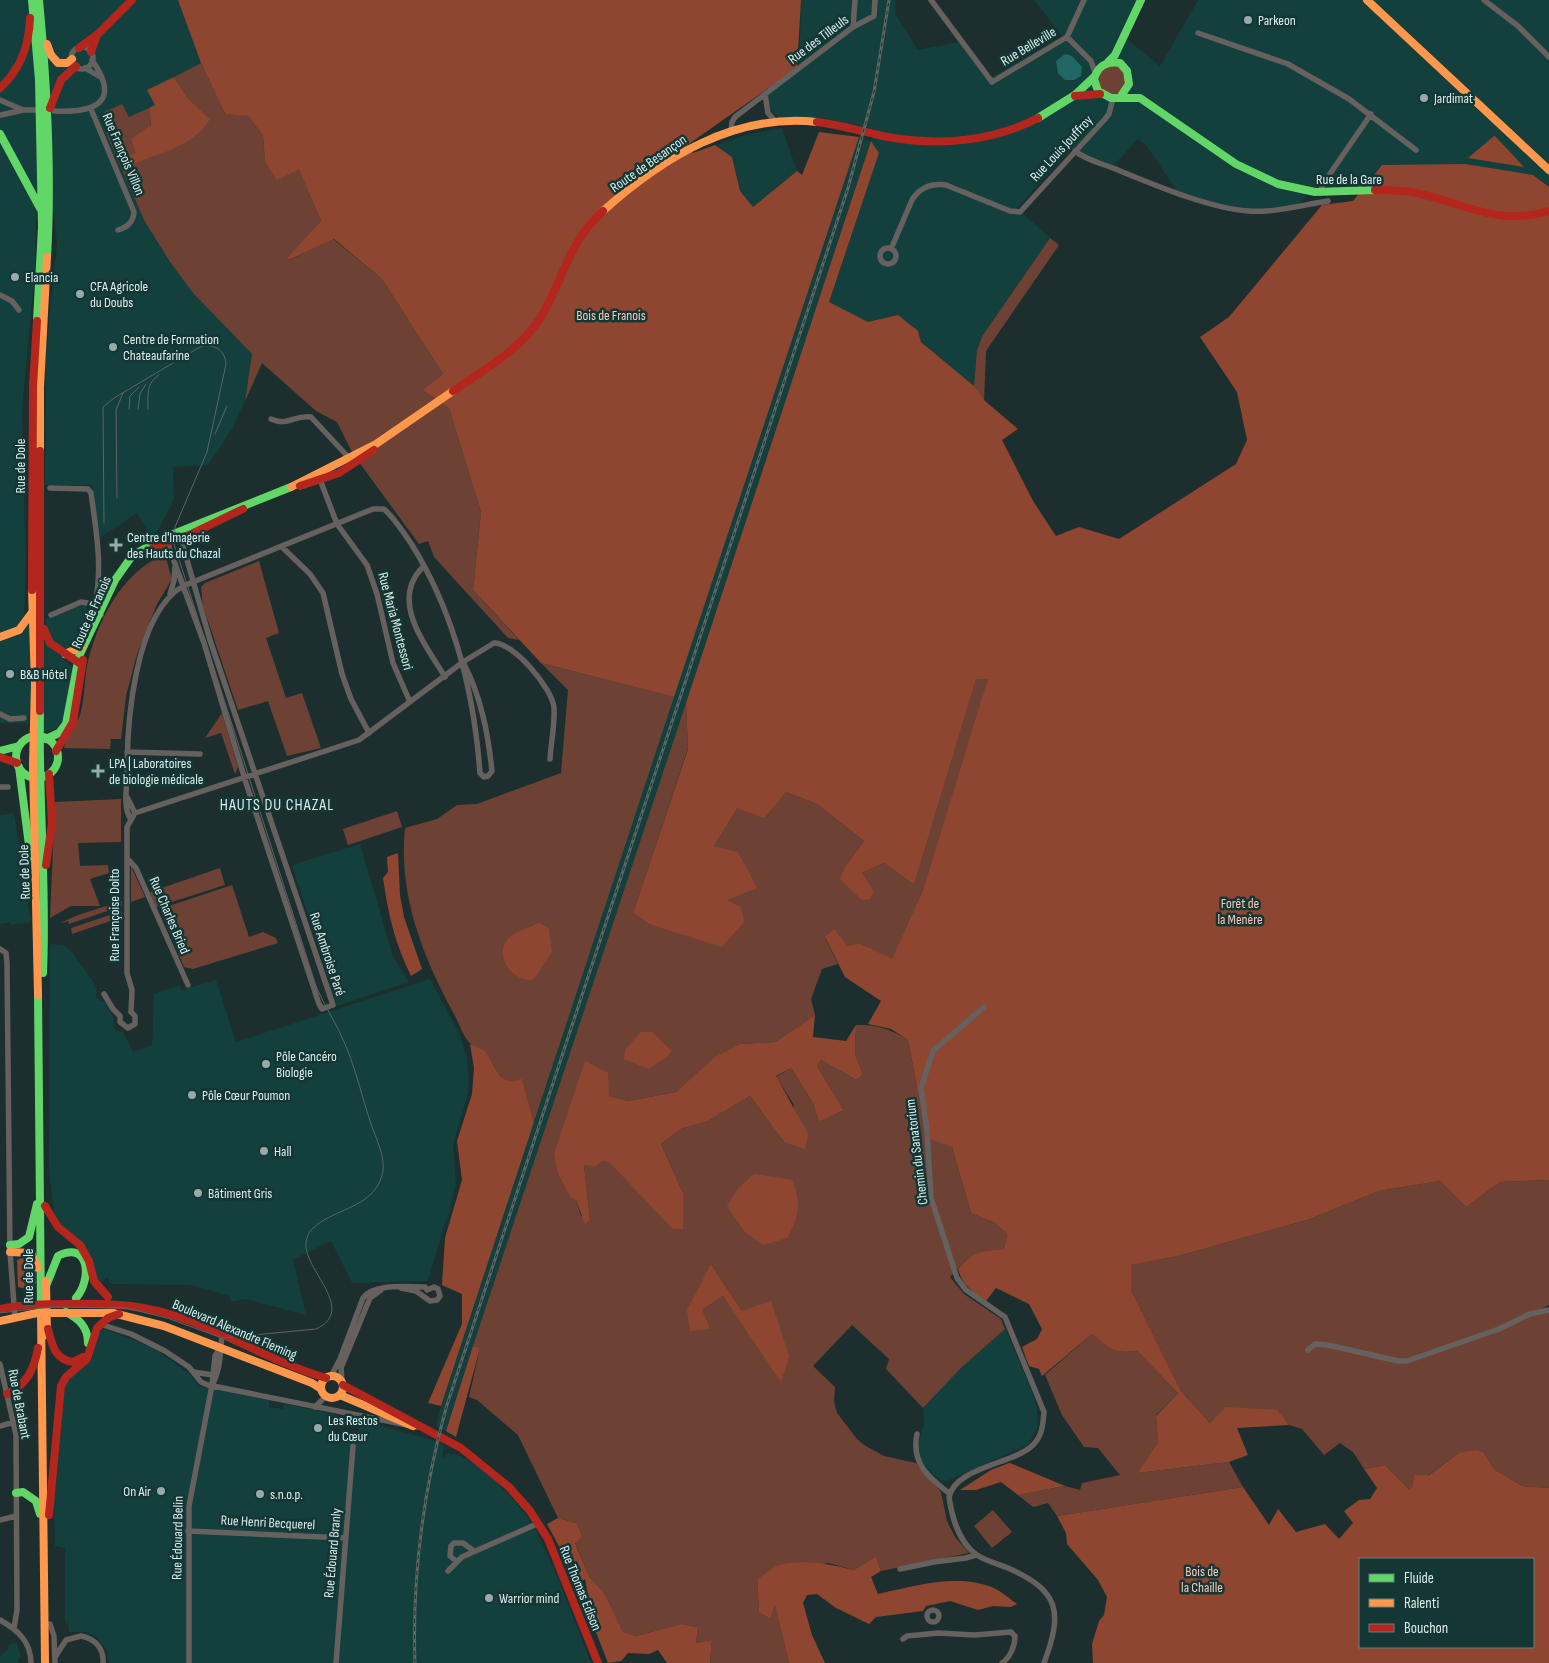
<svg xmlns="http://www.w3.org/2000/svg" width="1549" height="1663" font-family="'Sofia Sans Condensed',sans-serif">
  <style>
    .built { fill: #133f3c }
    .green { fill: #6d4235; fill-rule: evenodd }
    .forest { fill: #8f4630; fill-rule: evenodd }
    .water { fill: #216865 }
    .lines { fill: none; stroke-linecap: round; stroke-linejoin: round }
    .street { stroke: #66615e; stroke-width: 5.5 }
    .fast { stroke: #63d668; stroke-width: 8 }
    .slow { stroke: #ff974d; stroke-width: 8 }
    .jam { stroke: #b3261e; stroke-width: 8 }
    .tram { stroke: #5e6562; stroke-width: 1 }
    .rail-casing { stroke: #5e6562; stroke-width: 3 }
    .rail { stroke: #143735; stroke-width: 1; stroke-dasharray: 4; stroke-linecap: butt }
    .poi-dot { fill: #98aaa9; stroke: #143735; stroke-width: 2 }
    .labels { text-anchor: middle; stroke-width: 5; stroke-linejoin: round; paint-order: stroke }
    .poi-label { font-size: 14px; fill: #daedeb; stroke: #143735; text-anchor: start }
    .street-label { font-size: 14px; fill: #daedeb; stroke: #143735 }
    .park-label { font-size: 14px; fill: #fac8b9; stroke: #143735 }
    .quarter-label { font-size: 16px; letter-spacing: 1px; fill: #daedeb; stroke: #143735 }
  </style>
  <rect width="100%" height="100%" fill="#1c2f2e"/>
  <path class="built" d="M0,0H178L201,63L148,90L155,105L149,108L129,117L104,112L107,135L144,220L170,262L193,293L252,354L245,401L232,429L208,465L173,467L174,500L153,539L137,513L100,538L92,485H45L46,351L57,245L54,214L36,213L35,268L22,412L26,566L24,619L30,627L32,694L28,723H0Z
    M801,0H896L895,13L918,50L959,42L987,80L1062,36L1034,0H1138L1122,35L1160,66L1198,0H1549V187L1533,175L1382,165L1363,186L1313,187L1296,208L1259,213L1180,195L1146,145L1138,139L1114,165L1070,150L1017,208L1050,238L983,335L977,350L974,386L921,342L918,331L868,322L829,302L879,153L871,141L446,1431L436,1427L441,1406L720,554L859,137L871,141L874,129L824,118L779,117L772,112L764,90L797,68L799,64Z
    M782,128L797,171L753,207L740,191L732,157L715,145L746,135Z
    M80,605H86L89,612L87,629L73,648L67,651L51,641L46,629V618Z
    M44,641L73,668L63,721L60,727L52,731L43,732Z
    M14,813L31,922L11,925L10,922L0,924V815Z
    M360,844L393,956L409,982L337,1006L292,865Z
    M50,944L64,945L72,952L98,989L96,990V998L105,1002L114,1019L113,1023L116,1030L123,1032L133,1052L152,1045L154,994L179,985L182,990L216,980L236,1042L430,979L458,1031L467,1058L469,1080L468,1094L453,1145L456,1183L450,1212L445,1223L428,1281L352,1283L331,1241L293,1260L306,1315L246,1299L231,1302L230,1296L190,1285L112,1284L107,1278L100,1284L54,1214L49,1169Z
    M104,1329L153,1348L190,1374L199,1386L269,1400V1407L283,1409L284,1404L335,1414L332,1439L345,1442V1439H357L360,1420L432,1440L444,1445L442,1458L449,1453L461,1456L483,1469L515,1501L535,1528L557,1575L591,1663H109L107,1650L96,1637L85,1632H69V1626L65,1622V1548L55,1546L54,1501L65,1385L70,1374L92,1359L97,1333Z
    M1005,1329L1027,1379L1037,1407L1038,1427L1028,1445L947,1481L939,1480L922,1463L917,1446L924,1425L923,1408L961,1368Z
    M17,1643L21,1658L18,1659L19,1663H0V1656L7,1650L9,1644Z"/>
  <path class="green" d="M201,63L225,114L249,115L263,136L265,162L277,179L299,168L321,221L287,259L290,260L333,239L382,279L443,374L422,390L449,408L481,512L473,590L519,640L508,638L434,557L428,541L419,544L353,454L337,422L316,411L262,363L245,401L252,354L193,293L170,262L144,220L107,135L104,112L122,104L129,117L149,108L151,125L130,165L210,119L187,97L174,77Z
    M1099 80a14 14 0 1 1 28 0a14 14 0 1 1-28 0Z
    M1050,238L1059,245L986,351L984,401L974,386L977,350L983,335Z
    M165,555L172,579L157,604L137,654L126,696L121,739H111L110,749L64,748C65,737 77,725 80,715C85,699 84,682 87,666C96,624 122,570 165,555Z
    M259,561L279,633L266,638L286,698L302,693L321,748L287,756L268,701L238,710L203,606L201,587L205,583Z
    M541,663L674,697L534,1122L522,1080C494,1086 499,1067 485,1051C481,1048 475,1047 471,1044C464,1039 459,1023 454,1014C423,957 398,895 405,828L437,819L457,805L477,804L561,773L568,690Z
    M976,678L989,679L923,890L892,960L859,943L848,946L834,930L825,938L838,964L822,969L811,999L815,1015L775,1042L740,1044L716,1057L676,1092L628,1101L609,1096L585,1062L576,1200L581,1216L590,1220L584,1165L602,1161L610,1163L683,1193L661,1144L681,1129L708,1121L750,1096L784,1142L794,1105L776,1077L791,1068L813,1103L819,1122L844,1110L817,1066L821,1060L857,1080L863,1074L855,1054L856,1025C876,1024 891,1029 908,1040L917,1088L952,1147L971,1213L995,1223L1007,1234L1004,1249C972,1252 972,1254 950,1277L964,1294L1001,1319L1005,1329L961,1368L923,1408L886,1369L889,1359L852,1325L813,1366L835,1387L834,1401L837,1413L857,1439L864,1445L884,1456L916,1463L941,1492L947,1521L955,1537L969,1553L881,1571L876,1556L854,1570L828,1563L757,1580L759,1612L775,1604L789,1663H710L712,1640L696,1643L698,1627L681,1624L636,1636L623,1632L605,1594L589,1576L575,1542L576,1523L558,1518L518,1435L477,1400L469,1397L480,1348L473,1346L686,703L688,748L633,913L649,924L671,930L726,900L714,846L737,807L786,792L817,804L864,841L846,865L862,873L884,863L914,885ZM711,1264L742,1311L782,1381L723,1296L702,1310Z
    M222,713L238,767L235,774L221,733L205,738Z
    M121,799V842L78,843L80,866L108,865L109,873L90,879L100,906H71L50,918L55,802Z
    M397,811L402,827L348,845L343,829Z
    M131,866L145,897L131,902Z
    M220,868L225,885L156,907L150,892Z
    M232,885L249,937L263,932L276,938L278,943L193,969L184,967L160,909Z
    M122,901V906L69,924L68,921L60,923L78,915Z
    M122,911V917L72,934L71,928Z
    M1549,1180V1305L1539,1310L1549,1311V1488L1522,1486L1494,1469L1484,1453H1459L1409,1489L1385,1465L1364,1469L1353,1452L1340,1443L1324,1455L1302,1429L1289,1425L1278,1410L1210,1423L1181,1391L1131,1290L1130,1265L1178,1256L1307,1220L1379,1191L1440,1181L1466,1207L1500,1182Z
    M1092,1334C1109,1349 1114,1354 1137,1351L1178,1393L1156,1415L1158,1442L1137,1473L1229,1462L1243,1487L1057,1516L1048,1503L1033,1507L1018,1495L1065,1486L1080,1490L1082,1483L1120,1475L1098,1448L1084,1447L1062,1415L1045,1375Z
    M993,1510L1012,1532L992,1548L974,1526Z"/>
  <path class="forest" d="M178,0H801L797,68L686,146L693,153L715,145L732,157L740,191L753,207L797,171L802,175L819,132L859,137L674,697L541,663L473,590L481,512L449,408L422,390L443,374L382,279L334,239L289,260L287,258L321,221L299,169L277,180L265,162L263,136L249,116L225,114L201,63Z
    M174,77L187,97L210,119C195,146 157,154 130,165L127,157L136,153L131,139L151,125L149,108L155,105L147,90Z
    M1494,136H1495L1524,167L1468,158Z
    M871,141L879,153L829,302L868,322L898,315L918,331L921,342L974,386L985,401L1018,429L1002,440L1033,501L1056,536L1079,527L1119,539L1236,464L1247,440L1237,392L1200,337L1229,317L1322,205L1353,201L1382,165L1465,164L1533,175L1549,187V1180L1500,1182L1466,1207L1440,1181L1379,1191L1307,1220L1178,1256L1131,1265V1290L1181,1391L1210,1423L1226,1407L1278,1410L1289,1425L1237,1428L1248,1455L1229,1462L1137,1473L1158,1442L1156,1416L1178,1393L1137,1351C1114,1354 1109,1349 1092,1334L1042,1376L1039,1369L1029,1366L1022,1347L1037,1339L1042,1329L1029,1304L996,1288L986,1301C973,1292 962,1285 958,1269C974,1251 980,1251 1004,1249L1007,1234L995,1223L971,1213L952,1147L930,1139L917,1088L908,1040L891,1029L868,1024L881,1001L845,977L825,937L834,929L848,946L859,943L892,959L923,890L988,679H976L914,885L884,863L862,873L874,892L870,899L862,900L840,879L846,865L864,841L817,804L786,792L764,818L737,808L714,846L738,852L757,888L727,900L741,907L744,922L722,947L649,924L633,913L688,749L686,703Z
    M398,853L400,895L404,917L422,969L411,976C395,944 388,913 383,878L388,872L387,857Z
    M538,923L549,928L552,952C544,961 540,972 532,980C511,981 492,954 510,937C516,930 530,929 538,923Z
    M815,1015L813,1037L846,1041L856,1025L855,1054L863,1074L857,1080L821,1060L817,1066L844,1110L819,1122L813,1103L791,1068L776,1076L808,1134L805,1149L784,1142L750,1096L708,1121L681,1129L661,1144L683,1193V1229H673L610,1163L602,1161L595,1166L584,1165L590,1220L585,1224L576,1200L571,1198L558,1173L554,1154L585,1061L608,1073L609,1096L628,1101L676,1092L715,1057L740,1044L775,1042Z
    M641,1032H652L672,1051C666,1060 656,1062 649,1069L624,1059L625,1050Z
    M470,1044C475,1046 481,1048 485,1051C498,1066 495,1087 522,1079L534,1122L441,1406L428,1403L462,1324V1294L442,1285L445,1238L462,1180L457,1141L472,1094L474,1068Z
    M754,1174L792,1180C802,1203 799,1217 787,1238L763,1245L745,1232L727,1206L738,1189Z
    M24,1257C37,1261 35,1272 36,1283L26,1289L18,1287L17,1260Z
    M711,1264L742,1311L771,1301L789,1356L781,1382L723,1296L702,1310L710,1329L690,1331L687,1310Z
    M473,1346L480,1348L456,1437L446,1431Z
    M1476,1450L1484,1453L1494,1469L1522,1486L1549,1488V1663H1093L1092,1644L1099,1621L1104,1615L1107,1597L1098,1580L1067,1544L1066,1533L1057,1516L1243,1487L1269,1525L1278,1509L1296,1532L1325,1524L1339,1539L1353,1523L1344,1511L1359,1500L1370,1499L1377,1488L1364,1469L1385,1465L1409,1489L1413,1486L1414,1475H1429L1459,1453ZM1360,1559H1533V1647H1360Z
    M1009,1463H1010L1065,1486L1018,1495L1001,1482L976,1490H960L991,1470Z
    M558,1518L576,1523L582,1536L575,1543L589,1576L605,1594L623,1632L636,1636L681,1624L698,1627L696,1643L712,1640L710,1663H667L658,1650L649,1654L628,1653L621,1661L608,1663L594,1627L585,1579L574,1586L561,1550L547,1524Z
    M876,1556L881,1571L871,1577L878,1594C915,1586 957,1573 994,1588C1002,1592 1010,1599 1017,1604L1011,1607L993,1606L978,1610L950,1601L926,1606L923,1611L876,1617L869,1624L836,1608L817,1594L807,1595L803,1603L812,1635L825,1663H789L775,1605L770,1618L759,1612L757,1580C764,1575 770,1569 777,1566C798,1558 832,1564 854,1570Z"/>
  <path class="water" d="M1065,54L1072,56L1082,67L1081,76L1074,80H1065L1058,73L1056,61Z"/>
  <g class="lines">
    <path class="street" d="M931,0L992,82L1067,37L1084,0
      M1484,0L1518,26L1549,57
      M853,27L855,0
      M1198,33L1288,64L1349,99L1416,150
      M1067,37L1091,61L1095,72
      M71 58a11 11 0 1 1 22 0a11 11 0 1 1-22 0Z
      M85,68L102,78
      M765,94L768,113L776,122
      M0,100L23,110
      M91,109L134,212C133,223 127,227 118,230
      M54,111C94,113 122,103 92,60
      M1,115L23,110H36
      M731,131L732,122L735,117L853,27L874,16L875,0
      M1075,151C1086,160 1100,163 1113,168C1152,184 1208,208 1248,211C1274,213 1302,205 1328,201
      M1320,193L1323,184L1371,114
      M880 256a8 8 0 1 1 16 0a8 8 0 1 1-16 0Z
      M891,249L912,200C920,187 931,183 946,185L1010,211L1020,212L1105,119L1109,114L1113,98
      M0,295L12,301L19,310
      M271,419C289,427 295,414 311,417L352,461
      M319,477L337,524L367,565L377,594L393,663L410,702
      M50,488L88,489L91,493C96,530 103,567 95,604
      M167,542L204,643L246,783L319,1004L322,1009L333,1005L210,640L183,546
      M282,547L310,574L323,593L342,674L351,699L369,733
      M424,566C388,600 426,645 445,677
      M170,594L174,581L175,567
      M51,615L81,602L95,604L101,615
      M0,714L10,719L24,718
      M127,752L200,754
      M0,787H8
      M127,797L135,813
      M130,818C123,806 127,788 127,773C127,723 134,615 183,586L373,509H384C395,519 404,533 412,545C455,614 474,693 480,773L484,777L488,776L492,771C488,733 481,696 463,662
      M127,858L136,868L188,985
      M0,949L6,953L7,963L10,1252L15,1318
      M104,994L113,1009L120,1016V1022L128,1028L135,1024V1016L131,1012
      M984,1007L933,1051L921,1088L927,1131L931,1198L957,1278L966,1290L1005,1317L1044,1412C1043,1425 1042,1436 1033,1445C1014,1464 955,1467 949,1497C952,1517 958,1542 977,1555C986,1561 998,1564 1008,1568C1060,1591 1063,1612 1044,1663
      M131,1012L132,990L127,973V827L135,813L359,740L463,662L494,643C513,642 553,689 554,708C555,724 551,742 550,759
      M100,1324L131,1334L165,1351L189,1367L201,1382L208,1385L417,1427
      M1308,1350L1315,1344L1328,1345L1398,1361H1407L1499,1329L1530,1314L1549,1310
      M0,1364L16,1435L17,1610L14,1628
      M194,1372L212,1375
      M331,1376L340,1359L363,1298C373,1283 407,1287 425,1287L427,1290L434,1287L438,1289L440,1296L437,1300L430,1301L416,1291L401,1288
      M342,1381L341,1368L370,1298L381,1290
      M212,1385L215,1356L220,1348
      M315,1407L326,1396
      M0,1426L14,1422
      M917,1434C911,1463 928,1477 950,1494
      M0,1520L16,1516
      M188,1531L346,1538
      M456,1561L450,1556L451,1546L454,1543H463L474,1551
      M900,1569L934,1562L966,1558L976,1555
      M448,1571L462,1557L539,1523
      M927 1616a6 6 0 1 1 12 0a6 6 0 1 1-12 0Z
      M0,1620C18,1630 31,1642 31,1663
      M50,1624L54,1636L55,1663
      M903,1639L907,1636L938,1633L975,1635L1011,1632L1015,1636C1015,1646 1010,1658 1002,1663
      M55,1657L66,1640L81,1636C95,1639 104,1648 103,1663
      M189,1663V1506L212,1385C221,1369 220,1353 222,1335
      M336,1663L353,1446"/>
    <path class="fast" d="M32,0L39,80L42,227L37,321
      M39,0C47,85 52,172 47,257
      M1108,62L1115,55L1141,0
      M1121,96L1129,84L1127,71L1120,63C1106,61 1098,66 1094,79L1098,91L1111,98H1140L1236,164L1278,184L1315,192L1375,190
      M1038,118L1075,95L1094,77
      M0,134L40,208
      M40,711C38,798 47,885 43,973
      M16 757a21 21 0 1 1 42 0a21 21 0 1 1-42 0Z
      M46,739L59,733L66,724L79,656L115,580L132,556L161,539L291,487
      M0,751L19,746
      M19,767L31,861
      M38,995L41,1312
      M10,1245L19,1244L29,1237L37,1204
      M46,1286L58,1256C90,1240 92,1280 76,1298
      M66,1312C79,1319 88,1327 88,1343
      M16,1493L23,1492L36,1501L40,1514"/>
    <path class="slow" d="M1367,0L1549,170
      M47,44L51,55L58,63H67L72,59
      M603,211C662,158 734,113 817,122
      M40,451V387L47,257
      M291,487L376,444L453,391
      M32,590L35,684L33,764L38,995
      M19,630L33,611
      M0,637L19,630
      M65,654L81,647
      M10,1252L31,1253L38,1268
      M46,1281L47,1335
      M41,1312L45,1663
      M0,1321L37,1313H113L164,1326L312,1383L321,1389
      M321 1387a11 11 0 1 1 22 0a11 11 0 1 1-22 0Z
      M340,1395L413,1426"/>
    <path class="jam" d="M79,48L98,34L132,0
      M91,52L97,35
      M0,88C21,69 29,46 30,18
      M1075,96L1100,94
      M50,108L61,80L76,66
      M817,122C841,125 864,132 888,137C938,146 992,142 1038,118
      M1375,190C1390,190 1406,190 1421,194C1468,205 1499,226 1549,211
      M453,391C485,369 520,350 541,317C565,277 566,245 603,211
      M40,451V711
      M300,486L339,473L374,450
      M153,548L189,535L243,509
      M32,590L33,386L37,321
      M44,629L50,643L82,665
      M56,751L73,722L83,660
      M0,757L17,763
      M46,865L52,823L49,774
      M45,1206L58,1227L80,1245L89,1261L94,1281L108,1297
      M0,1309C23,1304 45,1304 69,1304C125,1303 157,1306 210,1329C249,1346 285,1366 326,1378
      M48,1329C52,1345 55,1360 73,1362L83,1357
      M343,1385L461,1448L509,1487L530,1511L548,1539L598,1663
      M7,1394C27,1384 34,1370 38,1348
      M49,1515L61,1386L66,1377L87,1359L97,1328L108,1318L119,1314"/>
    <path class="tram" d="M129,409L130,396L139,387
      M138,409L140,394L146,384
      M148,409C148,395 146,383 159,375
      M215,434L227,406
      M117,498L116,410L123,393
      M0,1313L50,1307L126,1308L167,1318L222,1338L316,1329C358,1310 303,1269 306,1243C307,1222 339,1214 355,1205C369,1198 380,1188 383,1171C385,1156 376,1138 371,1124C362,1097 356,1070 345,1044C337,1024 324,1006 316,986L174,544L175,527L207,452L226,364C225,350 214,343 200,347L114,398L103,407L104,523"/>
    <g class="rail-casing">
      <path id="rail" d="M415,1663C412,1576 423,1492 446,1408L848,188L874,92L889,0"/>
    </g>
    <use href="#rail" class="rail"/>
  </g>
  <g class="poi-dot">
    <circle cx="1248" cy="20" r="5"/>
    <circle cx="1424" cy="98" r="5"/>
    <circle cx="15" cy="277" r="5"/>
    <circle cx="80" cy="294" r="5"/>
    <circle cx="113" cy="347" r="5"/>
    <path d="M113.5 537.5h5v5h5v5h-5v5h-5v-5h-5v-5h5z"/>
    <circle cx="10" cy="674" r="5"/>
    <path d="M95.5 763.5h5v5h5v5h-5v5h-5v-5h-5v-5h5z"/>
    <circle cx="266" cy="1064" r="5"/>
    <circle cx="192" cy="1095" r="5"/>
    <circle cx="264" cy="1151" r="5"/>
    <circle cx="198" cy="1193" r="5"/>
    <circle cx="318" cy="1428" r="5"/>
    <circle cx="161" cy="1491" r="5"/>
    <circle cx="260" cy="1494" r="5"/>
    <circle cx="489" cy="1598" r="5"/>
  </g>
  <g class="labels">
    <g class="poi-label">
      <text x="1258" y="25">Parkeon</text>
      <text x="1434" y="103">Jardimat</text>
      <text x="25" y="282">Elancia</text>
      <text x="90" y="291">CFA Agricole<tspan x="90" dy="16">du Doubs</tspan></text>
      <text x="123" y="344">Centre de Formation<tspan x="123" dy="16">Chateaufarine</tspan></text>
      <text x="127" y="542">Centre d'Imagerie<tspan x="127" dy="16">des Hauts du Chazal</tspan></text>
      <text x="20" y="679">B&amp;B Hôtel</text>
      <text x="109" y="768">LPA | Laboratoires<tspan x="109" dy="16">de biologie médicale</tspan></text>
      <text x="276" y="1061">Pôle Cancéro<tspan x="276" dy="16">Biologie</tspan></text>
      <text x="202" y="1100">Pôle Cœur Poumon</text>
      <text x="274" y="1156">Hall</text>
      <text x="208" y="1198">Bâtiment Gris</text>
      <text x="328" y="1425">Les Restos<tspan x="328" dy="16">du Cœur</tspan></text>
      <text x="151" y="1496" text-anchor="end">On Air</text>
      <text x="270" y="1499">s.n.o.p.</text>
      <text x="499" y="1603">Warrior mind</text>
    </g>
    <g class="street-label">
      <text transform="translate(818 39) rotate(-37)" y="5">Rue des Tilleuls</text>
      <text transform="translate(1028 46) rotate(-31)" y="5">Rue Belleville</text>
      <text transform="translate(1061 148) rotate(-47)" y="5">Rue Louis Jouffroy</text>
      <text transform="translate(124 154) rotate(67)" y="5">Rue François Villon</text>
      <text transform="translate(648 163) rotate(-35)" y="5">Route de Besançon</text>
      <text x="1349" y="184">Rue de la Gare</text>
      <text transform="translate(20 466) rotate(-90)" y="5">Rue de Dole</text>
      <text transform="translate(91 612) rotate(-66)" y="5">Route de Franois</text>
      <text transform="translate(396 621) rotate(75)" y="5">Rue Maria Montessori</text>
      <text transform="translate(24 872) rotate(-92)" y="5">Rue de Dole</text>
      <text transform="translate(114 915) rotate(-90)" y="5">Rue Françoise Dolto</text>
      <text transform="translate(170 915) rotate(67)" y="5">Rue Charles Bried</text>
      <text transform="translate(328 954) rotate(72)" y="5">Rue Ambroise Paré</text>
      <text transform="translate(916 1152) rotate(-97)" y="5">Chemin du Sanatorium</text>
      <text transform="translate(28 1276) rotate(-90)" y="5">Rue de Dole</text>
      <text transform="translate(235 1329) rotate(23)" y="5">Boulevard Alexandre Fleming</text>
      <text transform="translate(20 1404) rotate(79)" y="5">Rue de Brabant</text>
      <text transform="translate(268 1522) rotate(3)" y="5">Rue Henri Becquerel</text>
      <text transform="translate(177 1538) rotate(-89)" y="5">Rue Édouard Belin</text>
      <text transform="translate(332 1553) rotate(-85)" y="5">Rue Édouard Branly</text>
      <text transform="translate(581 1588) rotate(68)" y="5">Rue Thomas Edison</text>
    </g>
    <g class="park-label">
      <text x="611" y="320">Bois de Franois</text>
      <text x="1240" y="908">Forêt de<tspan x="1240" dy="16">la Menère</tspan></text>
      <text x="1202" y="1576">Bois de<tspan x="1202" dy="16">la Chaille</tspan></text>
    </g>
    <g class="quarter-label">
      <text x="277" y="810">HAUTS DU CHAZAL</text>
    </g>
  </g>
  <rect x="1359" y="1558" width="175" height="90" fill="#143735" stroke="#63807e"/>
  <rect x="1369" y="1574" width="25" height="8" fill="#63d668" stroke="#63807e"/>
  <text x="1404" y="1583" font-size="15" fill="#daedeb">Fluide</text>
  <rect x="1369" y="1599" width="25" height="8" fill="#ff974d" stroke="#63807e"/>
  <text x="1404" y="1608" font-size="15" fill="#daedeb">Ralenti</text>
  <rect x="1369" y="1624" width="25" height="8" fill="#b3261e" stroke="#63807e"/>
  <text x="1404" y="1633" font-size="15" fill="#daedeb">Bouchon</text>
</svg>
